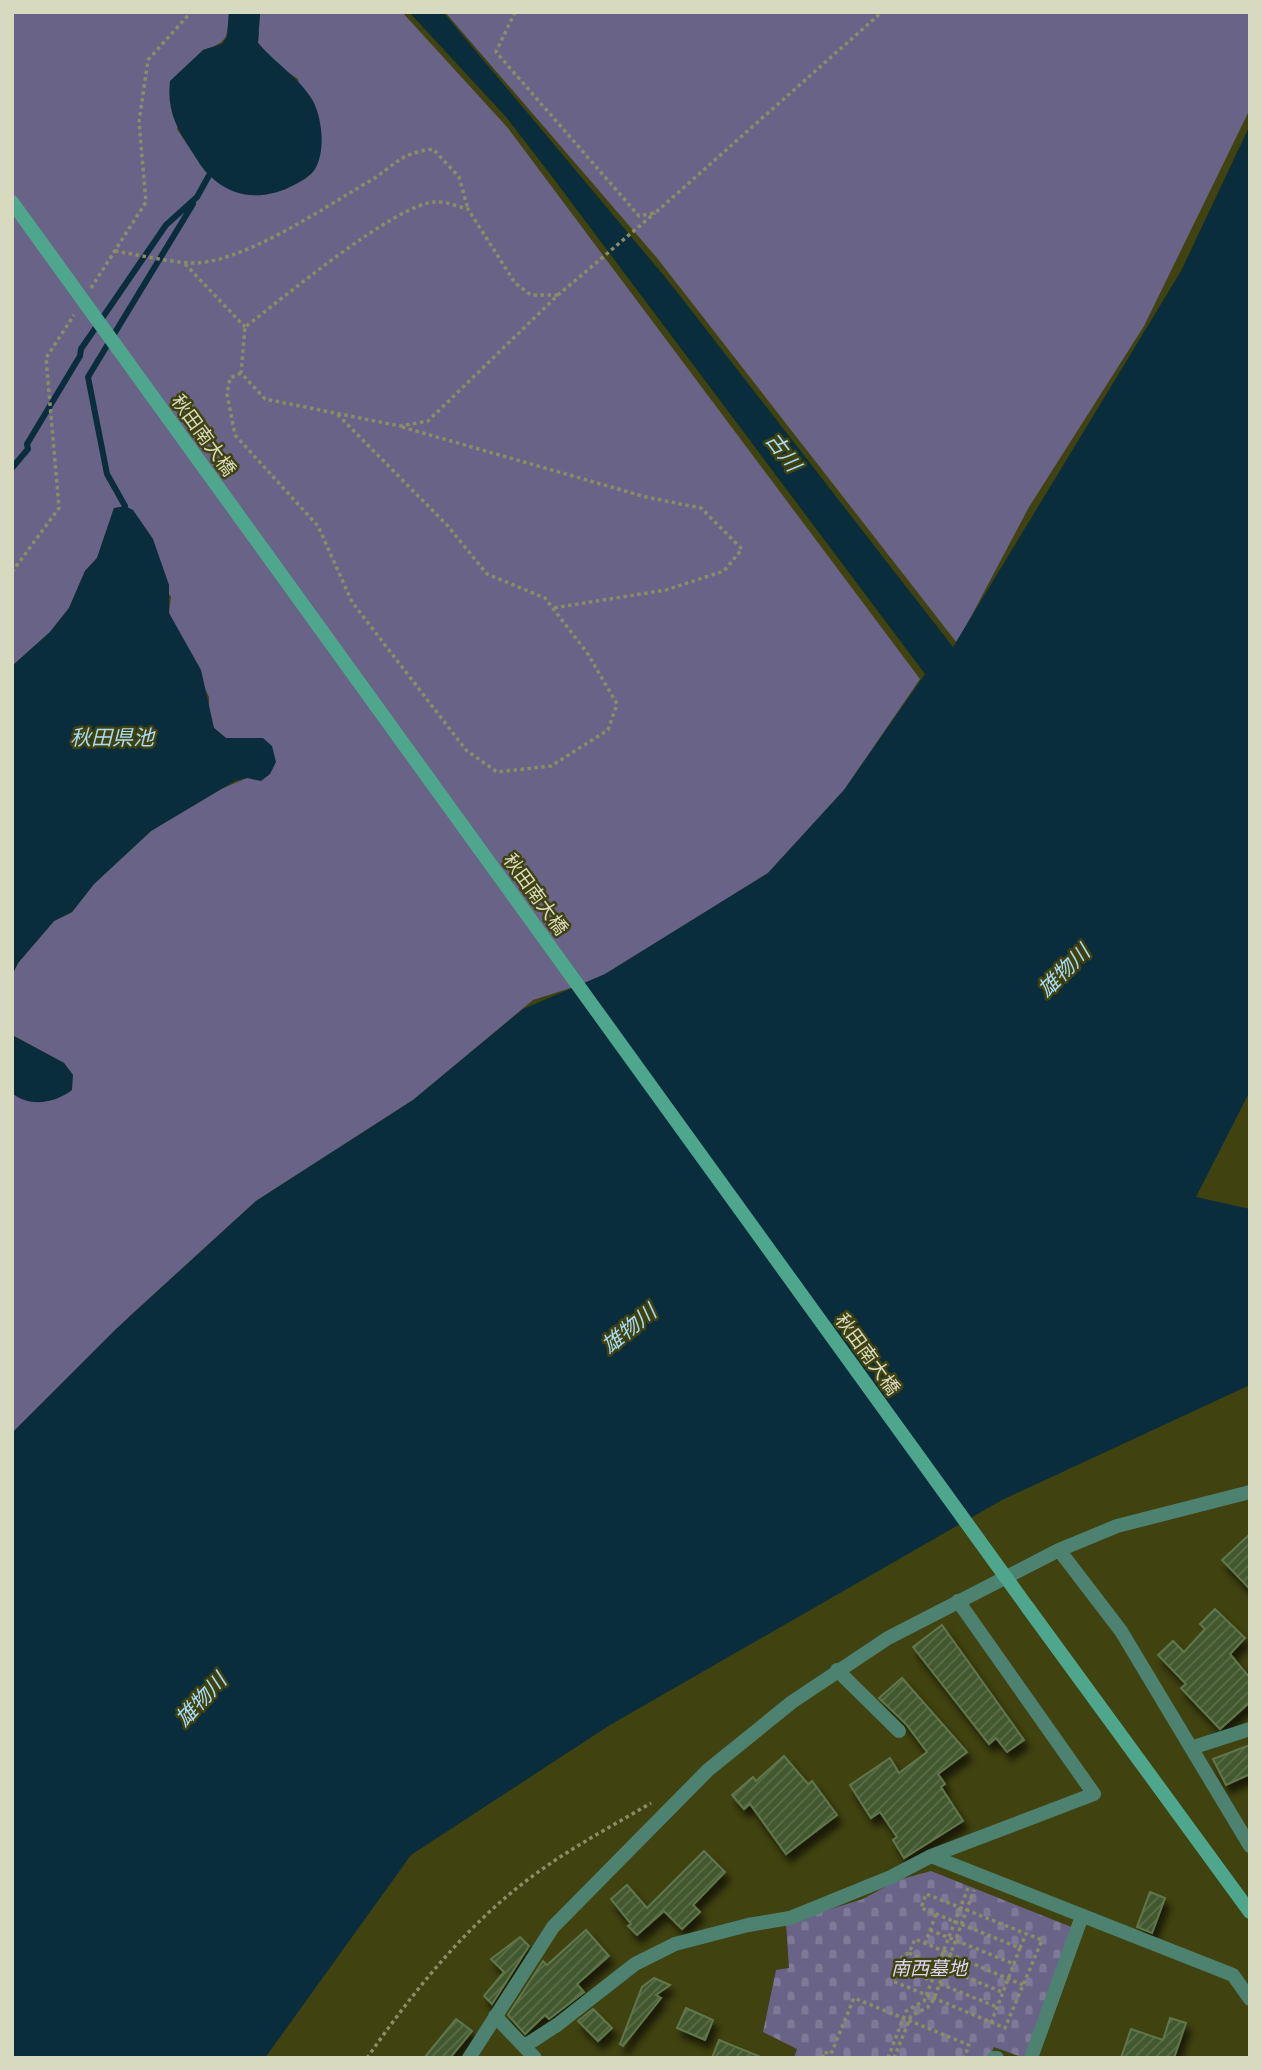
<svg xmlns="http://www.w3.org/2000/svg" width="1262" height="2070" font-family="'Times New Roman','Noto Sans JP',serif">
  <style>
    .grass { fill: #696388 }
    .cemetery { fill: url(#cemetery-stones) }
    .water { fill: #0a2d3d }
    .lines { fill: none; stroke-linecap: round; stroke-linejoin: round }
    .stream { stroke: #0a2d3d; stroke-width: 6 }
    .building { fill: url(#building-hatch); stroke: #5f774b; stroke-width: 2; filter: url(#shadow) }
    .path { stroke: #8b8d66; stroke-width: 3.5; stroke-dasharray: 3.5 3.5; stroke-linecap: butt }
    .street { stroke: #4d8271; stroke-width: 14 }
    .secondary { stroke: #4ea78d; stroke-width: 14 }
    .secondary-bridge { stroke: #4ea78d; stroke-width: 14 }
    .labels { text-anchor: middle; stroke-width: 5; stroke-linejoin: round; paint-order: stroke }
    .street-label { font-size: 19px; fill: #d8dac0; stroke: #40420f }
    .park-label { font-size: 19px; font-style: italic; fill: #dcd7f8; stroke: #40420f }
    .water-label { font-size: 21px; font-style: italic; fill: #a7dbf7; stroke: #40420f }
  </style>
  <defs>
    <pattern id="cemetery-stones" width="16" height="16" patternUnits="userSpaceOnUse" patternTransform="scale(1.75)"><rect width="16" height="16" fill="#696388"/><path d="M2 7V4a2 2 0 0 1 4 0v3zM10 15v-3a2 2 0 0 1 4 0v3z" fill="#7e7997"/></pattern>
    <pattern id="building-hatch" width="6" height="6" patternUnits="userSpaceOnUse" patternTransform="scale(1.75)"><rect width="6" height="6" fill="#42582e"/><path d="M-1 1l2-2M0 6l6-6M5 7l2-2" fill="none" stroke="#5d6f4a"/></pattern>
    <filter id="shadow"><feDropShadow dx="4.5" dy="8" stdDeviation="3.5" flood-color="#0009"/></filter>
  </defs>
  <rect width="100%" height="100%" fill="#40420f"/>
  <path class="grass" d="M12,12H229C227,38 229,42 203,50L177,129L201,165L284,190L305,179L315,169L298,79L277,65L258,43L260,12H402L507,127L920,679L844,790L768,873L596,980L533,1000L413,1100L256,1201L132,1314L12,1433V1093L18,1097L73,1075L64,1063L12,1035V975L18,963L54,921L72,912L94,884L151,831L209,794L247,778L263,738H226L214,728L209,715V697L169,613L171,597L114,508L97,558L85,571L69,608L50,632L12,666Z
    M445,12H1250V109L1144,326L1029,507L957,643L657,258Z"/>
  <path class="cemetery" d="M931,1871L1074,1928L1024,2058L994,2047L989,2058H794L797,2049L763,2032L776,1970L789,1968L786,1923L863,1899L898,1880Z"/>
  <path class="water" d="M229,12H260L258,43C276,64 299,77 313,101C322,118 326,151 315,169C311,176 301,181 294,185C265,200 235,200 210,176C202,169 197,159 191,150C175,126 167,109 170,81L203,50L222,44L227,37Z
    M409,12H443L670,283L953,647L1181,271L1250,125V1091L1196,1197L1250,1209V1385L1002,1500L610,1725L411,1855L265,2058H12V1433L116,1329L256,1201L413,1100L523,1009L605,974L768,873L844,790L925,674L550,174L506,117Z
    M125,506L133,510L153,539L169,585V613L201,670L214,728L226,738H263L272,746L276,762L270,774L261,781L247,778L235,781L151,831L94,884L72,912L54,921L18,963L12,975V666L50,632L69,608L85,571L97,558L114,508Z
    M12,1035L64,1063L73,1075L72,1090C55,1103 30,1108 12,1093Z"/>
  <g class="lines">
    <path class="stream" d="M12,468L28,449L27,444L80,356L81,349L166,225L197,197L212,170
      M125,506L107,474L88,377L193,204"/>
  </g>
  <path class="building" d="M1250,1534V1589L1222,1560Z
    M1215,1609L1245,1638L1230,1654L1250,1678V1702L1220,1729L1181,1688L1186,1684L1158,1655L1173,1641L1184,1652L1205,1629L1200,1624Z
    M942,1625L1024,1740L1007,1752L996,1738L989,1744L913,1647Z
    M902,1678L967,1752L938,1774L945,1784L941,1787L963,1821L904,1858L893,1840L897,1837L880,1812L871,1818L850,1785L890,1758L899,1773L927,1752L906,1724L879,1698Z
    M1250,1745V1774L1226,1785L1213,1759Z
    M784,1756L808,1784L812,1781L837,1815L786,1854L750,1804L744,1809L732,1795L753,1777L756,1781Z
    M704,1851L725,1872L693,1905L700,1912L682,1929L664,1911L637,1935L628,1926L631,1924L611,1899L627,1885L647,1908Z
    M1150,1892L1165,1898L1152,1933L1137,1927Z
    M586,1930L609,1956L577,1984L584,1992L549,2019L545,2015L525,2034L508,2015L543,1961L547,1965Z
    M520,1937L529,1946L492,2004L484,1996L504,1972L491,1959Z
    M654,1978L670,1985L656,1995L661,1998L623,2046L620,2044L642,1987Z
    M686,2008L713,2020L705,2040L677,2028Z
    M593,2009L612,2028L598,2041L578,2021Z
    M1170,2018L1186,2023L1174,2058H1121L1131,2029L1163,2040Z
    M456,2019L472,2031L450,2058H424Z
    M719,2040L761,2057L760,2058H712Z"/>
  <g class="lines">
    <path class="path" d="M515,12L496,52L639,216L655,213L882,12
      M115,251C139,255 165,261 189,263C239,266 325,207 368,182C397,165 397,154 433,149L459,177L468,209
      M185,264L245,327
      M91,288L146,202L139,122L148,60L191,12
      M558,295H531L515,283L468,209C458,207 446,201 436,202C397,202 281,300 245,327L241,373L265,399L400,426L428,421L558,295L655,213
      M241,373L230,378L227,394L235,435L318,526L352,602L466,750L497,772L551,766L608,730L617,704L588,654L545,598L487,574L447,525L337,414
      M402,427L646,497L701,508L742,549L724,571L666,590L553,608
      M12,572L59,508L46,358L74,315
      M930,1930L1014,1964
      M925,1944L936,1914
      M909,1953L939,1966
      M899,1967L932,1981
      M946,1969L1002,1992
      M940,1984L997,2007
      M1023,1985L915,1939L909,1953L903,1955L893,1981L1005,2028L1042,1940L926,1894L921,1908L1020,1948L1026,1934
      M991,2023L1020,1948
      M367,2058C415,1989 471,1919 541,1870C576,1845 614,1825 651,1803
      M822,2058L824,2052L831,2054L854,1998L969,2045L964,2058
      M888,2058L906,2011L924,2001L968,1888
      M894,2058L911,2016L928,2007L934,1999L974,1890"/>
    <path class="street" d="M1059,1550L1121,1631L1250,1846
      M837,1670L899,1731
      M1191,1748L1250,1729
      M931,1856L1233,1975L1250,1999
      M495,2016L535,2058
      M526,2045L557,2025L635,1964L675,1944L748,1925L790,1918L891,1877L931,1856L1094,1794L958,1601
      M469,2058L553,1927L708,1770L792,1702L888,1638L1059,1550L1117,1526L1250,1492
      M994,2058H997
      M1031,2058L1082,1916"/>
    <path class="secondary" d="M1028,1608L1250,1912"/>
    <path class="secondary-bridge" d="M12,202L1028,1608"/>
  </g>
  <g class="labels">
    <g class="street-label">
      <text transform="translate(204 435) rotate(54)" y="7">秋田南大橋</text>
      <text transform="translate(536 894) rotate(54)" y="7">秋田南大橋</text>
      <text transform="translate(868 1354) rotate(54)" y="7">秋田南大橋</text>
    </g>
    <g class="park-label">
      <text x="929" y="1975">南西墓地</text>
    </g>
    <g class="water-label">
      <text transform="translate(783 452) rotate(53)" y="7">古川</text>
      <text x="112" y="745">秋田県池</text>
      <text transform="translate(1064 971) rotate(-45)" y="7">雄物川</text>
      <text transform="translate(629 1329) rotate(-39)" y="7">雄物川</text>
      <text transform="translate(201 1700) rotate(-47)" y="7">雄物川</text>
    </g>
  </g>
  <rect width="1262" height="2070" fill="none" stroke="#d8dac0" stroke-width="28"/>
</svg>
